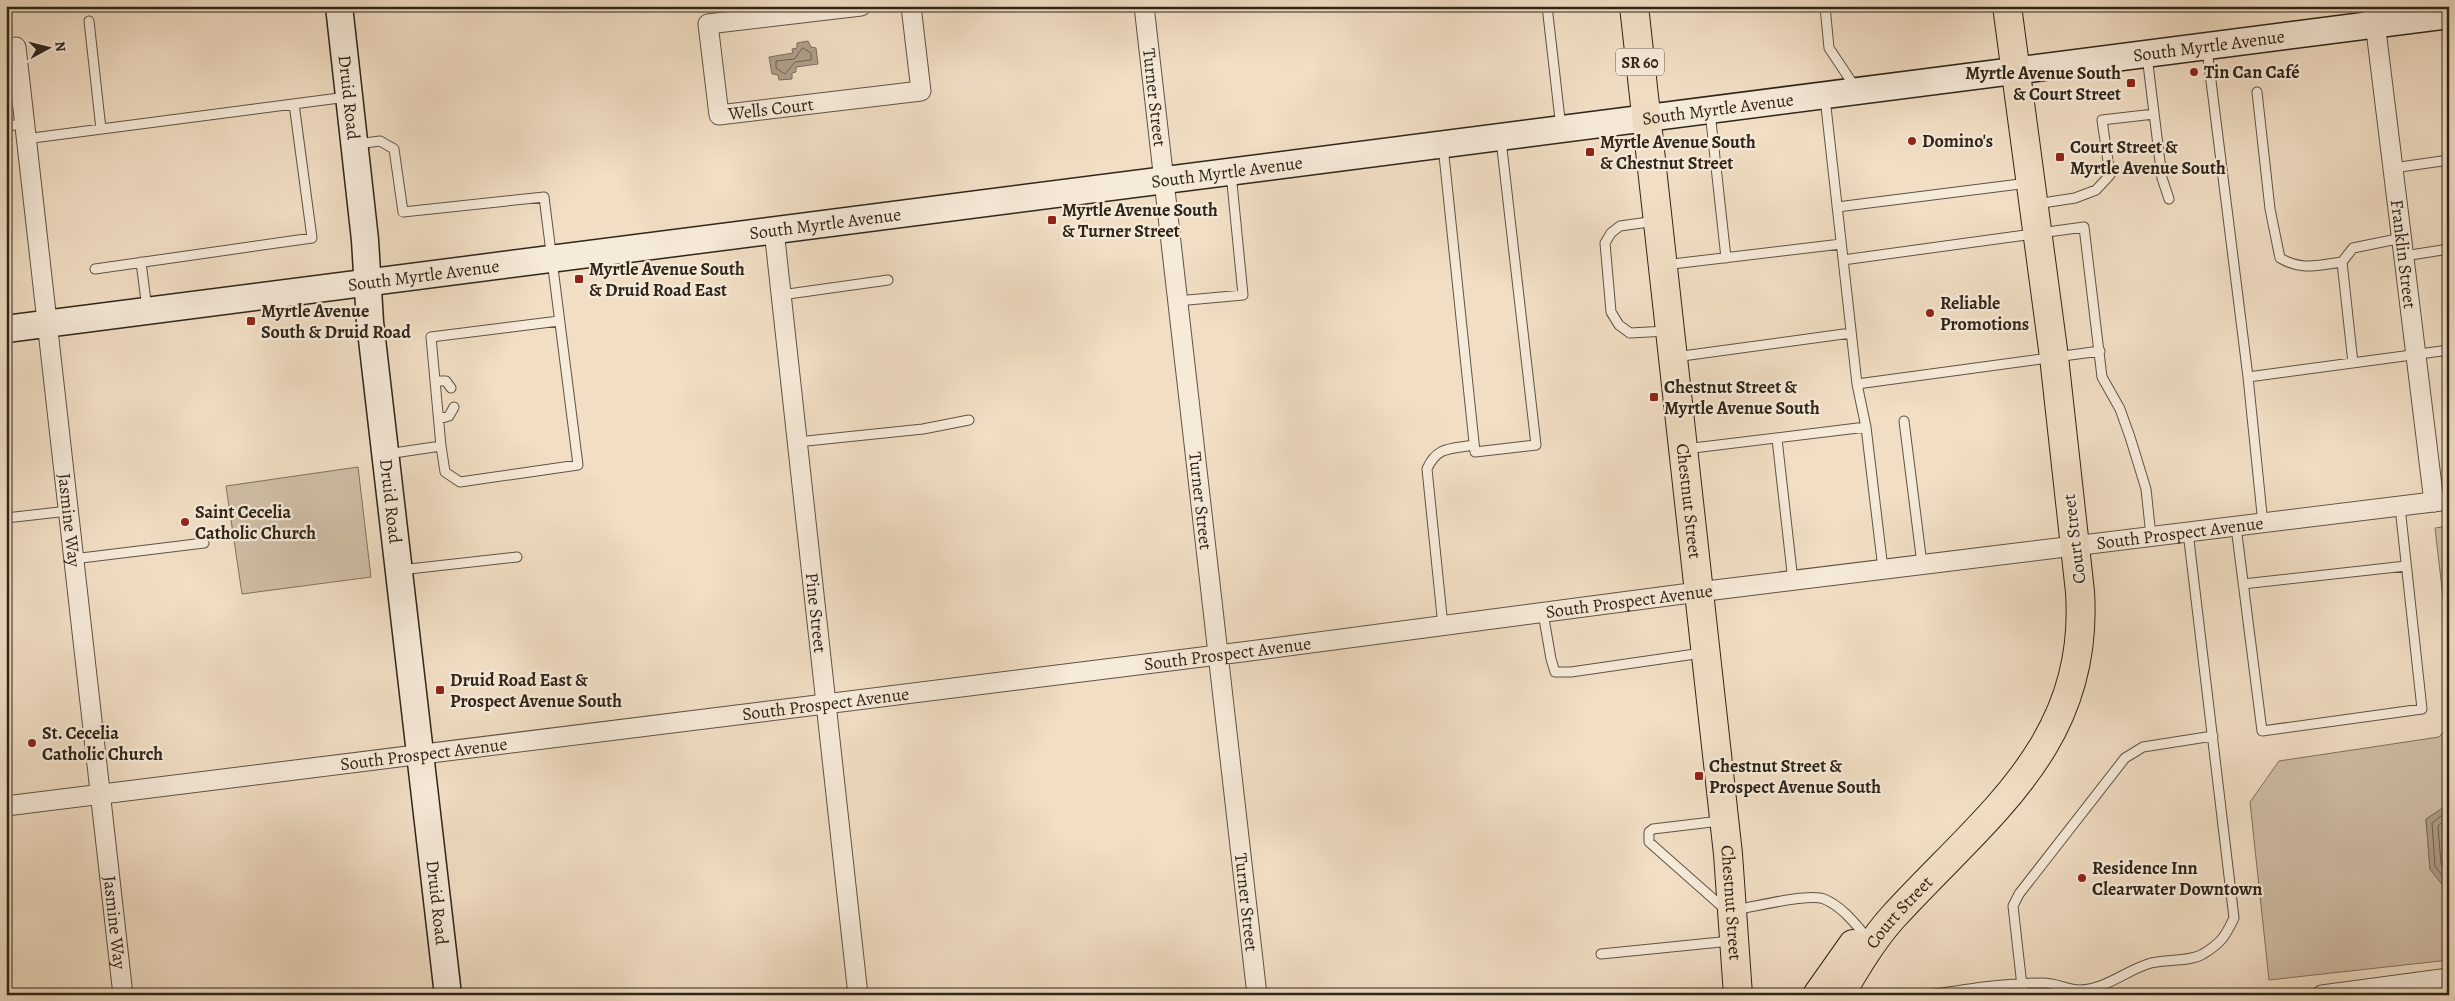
<svg xmlns="http://www.w3.org/2000/svg" width="2455" height="1001" font-family="Alegreya,serif">
  <style>
    .green { fill: #d0bfa7; stroke: #807260 }
    .water { fill: #af9f8a; stroke: #7c6e5d }
    .lines { fill: none; stroke-linecap: round; stroke-linejoin: round }
    .shore { stroke: #6f6252; stroke-width: 1 }
    .lane-casing { stroke: #605344; stroke-width: 11 }
    .street-casing { stroke: #605344; stroke-width: 21 }
    .secondary-casing { stroke: #2f2519; stroke-width: 29 }
    .primary-casing { stroke: #2f2519; stroke-width: 30 }
    .lane { stroke: #f6ead9; stroke-width: 9 }
    .street { stroke: #f6ead9; stroke-width: 19 }
    .secondary { stroke: #f6ead9; stroke-width: 26 }
    .primary { stroke: #f1dec4; stroke-width: 28 }
    .poi-dot { fill: #8f2418; stroke: #f6ead9; stroke-width: 2 }
    .labels { text-anchor: middle; stroke-width: 4.5; stroke-linejoin: round; paint-order: stroke }
    .shield { fill: #f6ead9; stroke: #6b6053; stroke-width: 1 }
    .shield-label { font-size: 16px; font-weight: bold; fill: #2f2519 }
    .street-label { font-size: 18px; fill: #2f2519; stroke: #f6ead9 }
    .poi-label { font-size: 18px; font-weight: bold; fill: #2f2519; stroke: #f6ead9; text-anchor: start }
  </style>
  <rect width="100%" height="100%" fill="#f1dec4"/>
  <filter id="stains"><feTurbulence type="fractalNoise" baseFrequency=".004" numOctaves="4"/><feColorMatrix values="0 0 0 0 .2 0 0 0 0 .09 0 0 0 0 .02 0 0 0 .5 -.17"/></filter>
  <radialGradient id="worn" r=".72"><stop offset=".6" stop-color="#630" stop-opacity="0"/><stop offset="1" stop-color="#630" stop-opacity=".3"/></radialGradient>
  <path class="green" d="M358,467L371,577L242,594L226,486Z
    M2449,526V649L2435,528Z
    M2449,725V804L2426,819L2430,869L2449,893V960L2269,980L2250,802L2279,761L2439,737Z"/>
  <path class="water" d="M808,41L811,47L816,48L818,64L796,67V72L792,73V79L779,80L778,75L772,74L769,57L793,53L792,49L797,48V43Z
    M2449,804V893L2430,869L2426,819Z"/>
  <g class="lines">
    <path class="shore" d="M803,48L811,53V60L795,62L785,74L776,68V61L794,59Z
      M2449,810L2432,823L2435,866L2449,885
      M2449,817L2438,826L2441,864L2449,875"/>
    <g class="lane-casing">
      <path id="lane" d="M1547,6L1561,128
        M1825,6L1829,48L1855,87
        M89,21L101,129
        M2207,49L2248,377L2263,524
        M2147,56L2162,178L2169,199
        M2257,92L2270,209L2280,258C2302,271 2318,265 2342,262
        M1825,98L1857,384L1866,427L1883,569
        M1710,112L1726,258
        M6,126L24,124
        M25,139L347,97
        M357,144L380,141L394,149L403,212L544,197L578,465L460,482L445,472L441,446L431,337L559,321
        M1443,146L1475,452L1536,445L1501,140
        M2393,168L2449,160
        M2036,204L2075,198L2096,190L2110,175L2102,120L2154,114
        M1837,207L2028,183
        M1656,221L1620,226L1611,233L1605,243L1611,312L1619,325L1630,333L1667,331
        M2404,256L2449,249
        M1843,260L2084,227L2102,377L2120,409L2130,437L2146,489L2151,536
        M141,262L147,309
        M1664,265L1841,244
        M95,269L312,238L294,104
        M781,295L888,280
        M1177,301L1243,295L1231,173
        M1675,357L1851,333
        M2353,363L2342,262L2353,248L2402,238
        M2248,377L2449,350
        M435,381H446L451,388
        M1857,384L2100,351
        M439,419L449,416L454,407
        M1904,421L1922,564
        M1777,439L1793,581
        M797,442L923,429L969,420
        M1685,449L1866,427
        M387,454L441,446
        M6,518L68,511
        M2236,527L2262,731L2422,709L2400,507
        M73,559L204,543
        M400,570L517,557
        M2243,584L2406,566
        M1543,613L1551,659L1555,672H1571L1702,653
        M1443,626L1427,469C1437,446 1451,449 1474,445
        M1720,821L1653,829L1649,832V842L1727,911
        M1740,909C1758,906 1809,893 1824,899C1841,906 1853,921 1864,934
        M1601,954L1731,941
        M1930,995C1968,989 2005,983 2043,983C2056,983 2068,990 2080,990C2107,989 2126,970 2151,963C2167,959 2189,962 2203,954C2221,943 2225,937 2234,918L2188,532
        M2023,995L2013,906L2019,894L2125,758L2143,747L2213,736"/>
    </g>
    <g class="street-casing">
      <g id="street">
        <path id="s1" d="M861,6L708,24L719,115L921,91L911,6"/>
        <path id="s2" d="M1144,6L1257,995"/>
        <path id="s3" d="M2373,6L2434,502"/>
        <path id="s4" d="M16,47L123,995"/>
        <path id="s5" d="M774,230L858,995"/>
        <path id="s6" d="M6,806L1242,652L1698,592L2449,500"/>
        <path d="M2322,995L2449,978"/>
      </g>
    </g>
    <g class="secondary-casing">
      <g id="secondary">
        <path id="s7" d="M339,6L365,240L370,322L448,995"/>
        <path id="s8" d="M6,329L2449,15"/>
      </g>
    </g>
    <g class="primary-casing">
      <g id="primary">
        <path id="s9" d="M1634,6L1728,854L1738,995"/>
        <path d="M1817,995L1853,944"/>
        <path id="s10" d="M1840,995C1856,968 1873,939 1893,917C1985,816 2090,745 2080,592L2054,357L2007,6"/>
      </g>
    </g>
    <use href="#lane" class="lane"/>
    <use href="#street" class="street"/>
    <use href="#secondary" class="secondary"/>
    <use href="#primary" class="primary"/>
  </g>
  <g class="poi-dot">
    <circle cx="2194" cy="72" r="5"/>
    <rect x="2126" y="78" width="10" height="10" rx="2.5"/>
    <circle cx="1912" cy="141" r="5"/>
    <rect x="1585" y="147" width="10" height="10" rx="2.5"/>
    <rect x="2055" y="152" width="10" height="10" rx="2.5"/>
    <rect x="1047" y="215" width="10" height="10" rx="2.5"/>
    <rect x="574" y="274" width="10" height="10" rx="2.5"/>
    <circle cx="1930" cy="313" r="5"/>
    <rect x="246" y="316" width="10" height="10" rx="2.5"/>
    <rect x="1649" y="392" width="10" height="10" rx="2.5"/>
    <circle cx="185" cy="522" r="5"/>
    <rect x="435" y="685" width="10" height="10" rx="2.5"/>
    <circle cx="32" cy="743" r="5"/>
    <rect x="1694" y="771" width="10" height="10" rx="2.5"/>
    <circle cx="2082" cy="878" r="5"/>
  </g>
  <g class="labels">
    <rect class="shield" x="1616" y="48.5" width="48" height="27" rx="4"/>
    <g class="shield-label">
      <text x="1640" y="68">SR 60</text>
    </g>
    <g class="street-label">
      <text dy="6" stroke="none"><textPath href="#s8" startOffset="2221">South Myrtle Avenue</textPath></text>
      <text dy="6" stroke="none"><textPath href="#s7" startOffset="92">Druid Road</textPath></text>
      <text dy="6" stroke="none"><textPath href="#s2" startOffset="92">Turner Street</textPath></text>
      <text dy="6" stroke="none"><textPath href="#s8" startOffset="1726">South Myrtle Avenue</textPath></text>
      <text dy="6" stroke="none"><textPath href="#s1" startOffset="298">Wells Court</textPath></text>
      <text dy="6" stroke="none"><textPath href="#s8" startOffset="1231">South Myrtle Avenue</textPath></text>
      <text dy="6" stroke="none"><textPath href="#s8" startOffset="826">South Myrtle Avenue</textPath></text>
      <text dy="6" stroke="none"><textPath href="#s3" startOffset="250">Franklin Street</textPath></text>
      <text dy="6" stroke="none"><textPath href="#s8" startOffset="421">South Myrtle Avenue</textPath></text>
      <text dy="6" stroke="none"><textPath href="#s9" startOffset="498">Chestnut Street</textPath></text>
      <text dy="6" stroke="none"><textPath href="#s7" startOffset="498">Druid Road</textPath></text>
      <text dy="6" stroke="none"><textPath href="#s2" startOffset="498">Turner Street</textPath></text>
      <text dy="6" stroke="none"><textPath href="#s4" startOffset="476">Jasmine Way</textPath></text>
      <text dy="6" stroke="none"><textPath href="#s6" startOffset="2191">South Prospect Avenue</textPath></text>
      <text transform="translate(2074 539) rotate(-97)" y="6">Court Street</text>
      <text dy="6" stroke="none"><textPath href="#s6" startOffset="1636">South Prospect Avenue</textPath></text>
      <text dy="6" stroke="none"><textPath href="#s5" startOffset="385">Pine Street</textPath></text>
      <text dy="6" stroke="none"><textPath href="#s6" startOffset="1231">South Prospect Avenue</textPath></text>
      <text dy="6" stroke="none"><textPath href="#s6" startOffset="826">South Prospect Avenue</textPath></text>
      <text dy="6" stroke="none"><textPath href="#s6" startOffset="421">South Prospect Avenue</textPath></text>
      <text dy="6" stroke="none"><textPath href="#s7" startOffset="902">Druid Road</textPath></text>
      <text dy="6" stroke="none"><textPath href="#s2" startOffset="902">Turner Street</textPath></text>
      <text dy="6" stroke="none"><textPath href="#s9" startOffset="902">Chestnut Street</textPath></text>
      <text dy="6" stroke="none"><textPath href="#s10" startOffset="102">Court Street</textPath></text>
      <text dy="6" stroke="none"><textPath href="#s4" startOffset="881">Jasmine Way</textPath></text>
    </g>
    <g class="poi-label">
      <text x="2204" y="78">Tin Can Café</text>
      <text x="2121" y="79" text-anchor="end">Myrtle Avenue South<tspan x="2121" dy="21">&amp; Court Street</tspan></text>
      <text x="1922" y="147">Domino's</text>
      <text x="1600" y="148">Myrtle Avenue South<tspan x="1600" dy="21">&amp; Chestnut Street</tspan></text>
      <text x="2070" y="153">Court Street &amp;<tspan x="2070" dy="21">Myrtle Avenue South</tspan></text>
      <text x="1062" y="216">Myrtle Avenue South<tspan x="1062" dy="21">&amp; Turner Street</tspan></text>
      <text x="589" y="275">Myrtle Avenue South<tspan x="589" dy="21">&amp; Druid Road East</tspan></text>
      <text x="1940" y="309">Reliable<tspan x="1940" dy="21">Promotions</tspan></text>
      <text x="261" y="317">Myrtle Avenue<tspan x="261" dy="21">South &amp; Druid Road</tspan></text>
      <text x="1664" y="393">Chestnut Street &amp;<tspan x="1664" dy="21">Myrtle Avenue South</tspan></text>
      <text x="195" y="518">Saint Cecelia<tspan x="195" dy="21">Catholic Church</tspan></text>
      <text x="450" y="686">Druid Road East &amp;<tspan x="450" dy="21">Prospect Avenue South</tspan></text>
      <text x="42" y="739">St. Cecelia<tspan x="42" dy="21">Catholic Church</tspan></text>
      <text x="1709" y="772">Chestnut Street &amp;<tspan x="1709" dy="21">Prospect Avenue South</tspan></text>
      <text x="2092" y="874">Residence Inn<tspan x="2092" dy="21">Clearwater Downtown</tspan></text>
    </g>
  </g>
  <rect width="2455" height="1001" fill="none" stroke="#f1dec4" stroke-width="25"/>
  <rect x="8" y="8" width="2440" height="986" fill="none" stroke="#2f2519" stroke-width="2.5"/>
  <rect x="12" y="12" width="2430" height="976" fill="none" stroke="#2f2519"/>
  <g transform="translate(48 48) rotate(83)" stroke="#f6ead9" stroke-width="4" paint-order="stroke">
  <path d="M0-4L9 19L0 12L-9 19Z" fill="#2f2519"/>
  <text y="-8" font-size="14" font-weight="bold" text-anchor="middle" fill="#2f2519">N</text>
  </g>
  <rect width="100%" height="100%" filter="url(#stains)"/>
  <rect width="100%" height="100%" fill="url(#worn)"/>
</svg>
